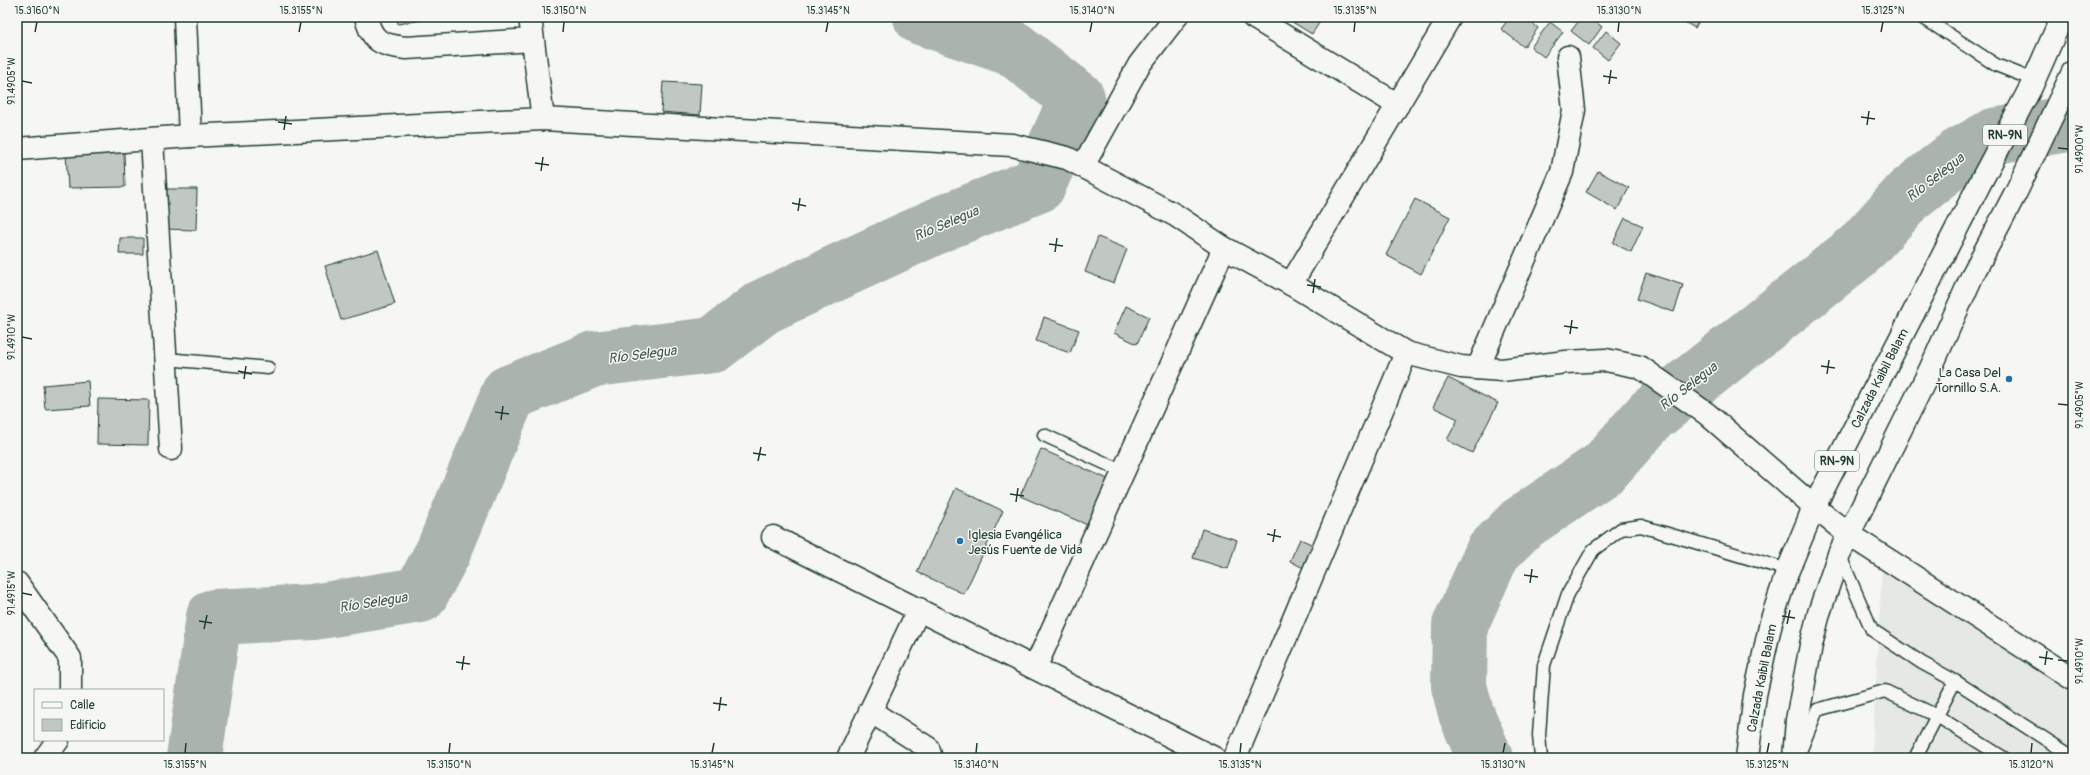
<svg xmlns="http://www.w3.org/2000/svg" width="2090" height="775" font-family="Pangolin,sans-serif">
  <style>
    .built { fill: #e6e8e4 }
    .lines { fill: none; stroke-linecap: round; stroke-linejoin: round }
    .river { stroke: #aab3ae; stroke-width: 56 }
    .building { fill: #c1c8c3; stroke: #1f3d34 }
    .lane-casing { stroke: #1f3d34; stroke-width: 15 }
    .street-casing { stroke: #1f3d34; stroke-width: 25 }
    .secondary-casing { stroke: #1f3d34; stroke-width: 25 }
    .primary-casing { stroke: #1f3d34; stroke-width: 25 }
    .lane { stroke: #f6f6f2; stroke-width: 12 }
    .street { stroke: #f6f6f2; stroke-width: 22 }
    .secondary { stroke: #f6f6f2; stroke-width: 22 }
    .primary { stroke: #f6f6f2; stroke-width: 22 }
    .ticks { fill: none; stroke: #1f3d34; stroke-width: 1.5 }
    .poi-dot { fill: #1f6fb2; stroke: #f6f6f2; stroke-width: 1.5 }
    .labels { text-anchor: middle; stroke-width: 3; stroke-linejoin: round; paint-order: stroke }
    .shield { fill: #f6f6f2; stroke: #60746d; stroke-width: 1 }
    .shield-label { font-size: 12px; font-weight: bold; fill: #1f3d34 }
    .poi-label { font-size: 13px; fill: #1f3d34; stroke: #f6f6f2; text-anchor: end }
    .street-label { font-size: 13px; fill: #1f3d34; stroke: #f6f6f2 }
    .water-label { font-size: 14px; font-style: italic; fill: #425a52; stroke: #f6f6f2 }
    .neatline { fill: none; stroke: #1f3d34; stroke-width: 1.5 }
    .ticks-label { font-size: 10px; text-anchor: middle; fill: #1f3d34 }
  </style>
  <rect width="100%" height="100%" fill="#f6f6f2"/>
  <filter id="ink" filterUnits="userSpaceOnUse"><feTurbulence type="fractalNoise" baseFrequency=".025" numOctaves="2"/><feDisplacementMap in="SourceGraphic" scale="8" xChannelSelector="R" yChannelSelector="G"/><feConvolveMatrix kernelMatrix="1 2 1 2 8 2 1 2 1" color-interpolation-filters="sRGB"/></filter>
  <g filter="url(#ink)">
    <path class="built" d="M1882,569L2073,687V758H1872Z"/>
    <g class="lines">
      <path class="river" d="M194,758L214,617L313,612L420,595L443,552L509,393L594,359L713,345L763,307L943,223L1038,185L1077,98L1014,49L921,17
        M1485,758L1466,713L1459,686L1460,625L1493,552L1521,524L1604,468L1651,415L1859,250L1910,194L1957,157L1994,136L2073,123"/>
    </g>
    <path class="building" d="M397,17H440L398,24Z
      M1284,17H1323L1312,34Z
      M1510,17H1525L1538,28L1524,47L1501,29Z
      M1582,17H1590L1602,27L1589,45L1571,31Z
      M1676,17H1701L1695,28Z
      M1550,22L1563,32L1544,57L1531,47Z
      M1606,31L1621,43L1608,60L1593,48Z
      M663,82L702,84L700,115L661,112Z
      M124,152L125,187L68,188L66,153Z
      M1598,171L1629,188L1617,210L1586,192Z
      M164,189H197L196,230L163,229Z
      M1415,199L1450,217L1421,274L1386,255Z
      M1625,218L1643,226L1631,252L1613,243Z
      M1098,237L1127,249L1114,283L1085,272Z
      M120,238H143V254H119Z
      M378,250L395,304L341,320L325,266Z
      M1646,273L1683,285L1674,312L1637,299Z
      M1126,306L1149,317L1137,344L1114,333Z
      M1044,317L1079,330L1070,353L1036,341Z
      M1448,378L1498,403L1472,453L1447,440L1458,419L1433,407Z
      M88,381L90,406L45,409L43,385Z
      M98,399L149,400L148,445L97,444Z
      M1041,449L1110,480L1090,526L1020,496Z
      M956,488L1003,511L964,594L917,572Z
      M1202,529L1237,540L1228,569L1193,558Z
      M1300,539L1320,548L1309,571L1290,561Z"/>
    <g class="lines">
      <g class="lane-casing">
        <path id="lane" d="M1922,17L1996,65L2034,80
          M166,359L268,368
          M1044,435L1122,471
          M1839,554L1872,630L1922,663L1955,681L1915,758
          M1955,681L2073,757
          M1801,749L1817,710L1885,691L1937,716L2004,758
          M1541,758L1539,735L1544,665L1568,594L1593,550L1621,529L1641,526L1788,570"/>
      </g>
      <g class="street-casing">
        <path id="street" d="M185,17L190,136
          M366,17C372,42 381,45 406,48L533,40
          M530,17L543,119
          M1253,17L1398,105
          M152,140L171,449
          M1083,166L1139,65L1176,17
          M1291,284L1450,17
          M1478,368L1562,172L1574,110L1568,57
          M773,537L1214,758
          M17,583L70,658V690
          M1035,668L1224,248
          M870,711L928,748L931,758
          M45,758L58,740
          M848,758L919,609
          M1235,758L1406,353"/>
      </g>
      <g class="secondary-casing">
        <path id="secondary" d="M17,149L190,136L543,119L1012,145L1067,158L1175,215L1224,248L1291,284L1406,353L1461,367L1502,370L1566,362L1606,360L1640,367L1707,414L1814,507L1848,534L2073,679"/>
      </g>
      <g class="primary-casing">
        <path id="primary" d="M1747,758L1755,695L1771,622L1788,570L1814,507L1980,183L2031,87L2062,17
          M1794,758L1797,720L1811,645L1819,613L1839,554L1930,370L1973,274L2017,190L2073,72"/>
      </g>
      <use href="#lane" class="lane"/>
      <use href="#street" class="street"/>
      <use href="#secondary" class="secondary"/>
      <use href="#primary" class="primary"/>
    </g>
  </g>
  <path class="ticks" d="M35,32L37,22M299,32L301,22M563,32L564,22M826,32L828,22M1090,32L1092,22M1354,32L1355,22M1618,32L1619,22M1881,32L1883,22M1603,76L1617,78M22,81L32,83M1609,84L1611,70M1861,117L1875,119M278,122L292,124M1867,125L1869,111M284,130L286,116M2058,148L2068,149M535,163L549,165M541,171L543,157M792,203L806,206M798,211L800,198M1049,244L1063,246M1055,252L1057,238M1307,285L1321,287M1313,293L1315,279M1564,326L1578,328M1570,334L1572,320M22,337L32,339M1821,366L1835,368M238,371L252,374M1827,374L1829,360M244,379L246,366M2058,404L2068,405M495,412L509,414M501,420L503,406M753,453L766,455M758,461L761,447M1010,494L1024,496M1016,502L1018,488M1267,534L1281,537M1273,542L1275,529M1524,575L1538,577M1530,583L1532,569M22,593L32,595M1782,616L1795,618M199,621L212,623M1787,624L1790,610M204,629L207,615M2039,657L2053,659M2058,660L2068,661M456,662L470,664M2045,665L2047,651M462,670L464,656M713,703L727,705M719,711L721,697M185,753L186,743M449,753L450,743M712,753L714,743M976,753L977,743M1240,753L1241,743M1503,753L1505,743M1767,753L1769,743M2031,753L2032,743"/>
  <g class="poi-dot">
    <circle cx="2009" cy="379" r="4"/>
    <circle cx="960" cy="541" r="4"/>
  </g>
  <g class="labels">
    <g class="shield">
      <rect x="1983" y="125" width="44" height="20" rx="3"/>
      <rect x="1815" y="451" width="44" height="20" rx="3"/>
    </g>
    <g class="shield-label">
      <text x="2005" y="139">RN-9N</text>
      <text x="1837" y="465">RN-9N</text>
    </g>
    <g class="poi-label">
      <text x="2001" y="377">La Casa Del<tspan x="2001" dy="15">Tornillo S.A.</tspan></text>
      <text x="968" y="539" text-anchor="start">Iglesia Evangélica<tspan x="968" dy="15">Jesús Fuente de Vida</tspan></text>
    </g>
    <g class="street-label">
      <text transform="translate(1879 378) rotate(-63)" y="5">Calzada Kaibil Balam</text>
      <text transform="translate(1761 678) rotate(-79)" y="5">Calzada Kaibil Balam</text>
    </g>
    <g class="water-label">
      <text transform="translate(1935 177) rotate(-38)" y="5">Río Selegua</text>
      <text transform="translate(946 223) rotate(-23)" y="5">Río Selegua</text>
      <text transform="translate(642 354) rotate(-7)" y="5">Río Selegua</text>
      <text transform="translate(1688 386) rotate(-38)" y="5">Río Selegua</text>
      <text transform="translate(373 602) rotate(-9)" y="5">Río Selegua</text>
    </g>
  </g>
  <rect width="2090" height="775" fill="none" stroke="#f6f6f2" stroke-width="44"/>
  <rect x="34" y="689" width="130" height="52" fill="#f6f6f2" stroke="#a0aca6"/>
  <rect x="42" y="702" width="20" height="6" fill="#f6f6f2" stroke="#a0aca6"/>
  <text x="70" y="709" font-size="12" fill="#1f3d34">Calle</text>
  <rect x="42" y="719" width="20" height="12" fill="#c1c8c3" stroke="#a0aca6"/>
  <text x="70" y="729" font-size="12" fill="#1f3d34">Edificio</text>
  <rect x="22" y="22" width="2046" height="731" class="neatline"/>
  <g class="ticks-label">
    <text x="37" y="14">15.3160°N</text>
    <text x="301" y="14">15.3155°N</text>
    <text x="564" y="14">15.3150°N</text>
    <text x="828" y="14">15.3145°N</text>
    <text x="1092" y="14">15.3140°N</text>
    <text x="1355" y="14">15.3135°N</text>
    <text x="1619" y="14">15.3130°N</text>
    <text x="1883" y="14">15.3125°N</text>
    <text transform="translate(11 81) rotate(-90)" y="4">91.4905°W</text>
    <text transform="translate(2079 149) rotate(-90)" y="4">91.4900°W</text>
    <text transform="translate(11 337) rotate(-90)" y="4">91.4910°W</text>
    <text transform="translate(2079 405) rotate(-90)" y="4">91.4905°W</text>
    <text transform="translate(11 593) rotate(-90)" y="4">91.4915°W</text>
    <text transform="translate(2079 661) rotate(-90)" y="4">91.4910°W</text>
    <text x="185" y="768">15.3155°N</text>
    <text x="449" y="768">15.3150°N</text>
    <text x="712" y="768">15.3145°N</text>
    <text x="976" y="768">15.3140°N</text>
    <text x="1240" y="768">15.3135°N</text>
    <text x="1503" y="768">15.3130°N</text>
    <text x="1767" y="768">15.3125°N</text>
    <text x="2031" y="768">15.3120°N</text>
  </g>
</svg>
